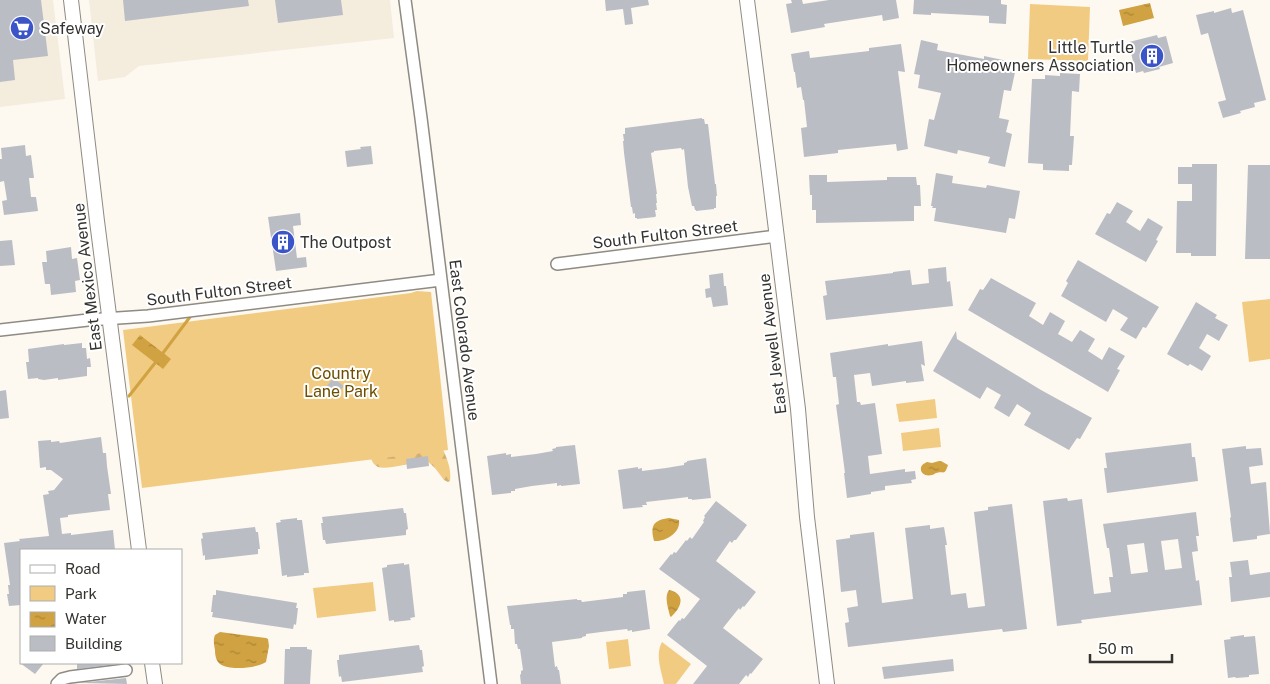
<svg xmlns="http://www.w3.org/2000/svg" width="1270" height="684" font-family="'Public Sans',sans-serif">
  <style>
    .built { fill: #f4ecdd }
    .forest { fill: url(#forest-firs) }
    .park { fill: #f2cb82 }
    .water { fill: url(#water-ripples) }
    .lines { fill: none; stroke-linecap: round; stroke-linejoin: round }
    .stream { stroke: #d0a241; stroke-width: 3 }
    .building { fill: #bbbdc5; fill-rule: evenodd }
    .minor-casing { stroke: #8e8b84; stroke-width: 14 }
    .tertiary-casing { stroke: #8e8b84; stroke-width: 16 }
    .minor { stroke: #fff; stroke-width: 11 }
    .tertiary { stroke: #fff; stroke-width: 14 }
    .labels { text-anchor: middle; stroke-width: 4; stroke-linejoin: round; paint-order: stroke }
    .poi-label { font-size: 16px; fill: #343330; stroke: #fff; text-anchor: start }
    .street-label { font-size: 16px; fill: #343330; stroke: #fff }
    .park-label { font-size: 16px; fill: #6d4e00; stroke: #fff }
  </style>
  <defs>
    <pattern id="forest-firs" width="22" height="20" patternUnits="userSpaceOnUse" patternTransform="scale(1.25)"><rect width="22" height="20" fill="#f2cb82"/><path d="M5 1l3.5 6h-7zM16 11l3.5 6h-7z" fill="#d0af71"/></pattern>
    <pattern id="water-ripples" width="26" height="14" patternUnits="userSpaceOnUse" patternTransform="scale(1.25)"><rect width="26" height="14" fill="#d0a241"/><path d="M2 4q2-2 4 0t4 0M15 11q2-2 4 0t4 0" fill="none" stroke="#aa8537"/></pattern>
  </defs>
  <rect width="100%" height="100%" fill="#fdf9f1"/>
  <path class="built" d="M0,0H53L65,99L0,107Z
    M89,0H390L394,38L139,66L125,77L98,81Z"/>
  <path class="forest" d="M441,445C446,456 452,469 450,481L448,482L444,480L435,468L426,460C415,462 388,470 378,467C374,465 372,462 371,458Z"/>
  <path class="park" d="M1030,4L1090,7L1088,61L1028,59Z
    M417,291L431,292L448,450L142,488L123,330L411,293Z
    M1270,299V359L1249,362L1242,302Z
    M935,399L937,418L899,422L896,404Z
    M939,428L941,447L903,451L901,433Z
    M373,582L376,611L317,618L313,588Z
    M628,639L631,666L609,669L606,642Z
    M662,642L691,664L676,684H664C661,670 655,655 662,642Z"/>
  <path class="water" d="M1150,3L1154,18L1123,26L1119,10Z
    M140,335L171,359L163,369L132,345Z
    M939,461H941L948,465C944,477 944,470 936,473C934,474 933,475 932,475C921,478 916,466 927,462L932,463Z
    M669,518L679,520C681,533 665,542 654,541C650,526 653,520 669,518Z
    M669,590C687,594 681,608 671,617L670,616C668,607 664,597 669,590Z
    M220,632L266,638L268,639L269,646L266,662C257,668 229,671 220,664C216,661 215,655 215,650C214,644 213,640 215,635Z"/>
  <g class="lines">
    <path class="stream" d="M163,353L190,317
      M129,396L155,363"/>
  </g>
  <path class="building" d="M0,0H41L48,56L13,60L15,80L0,82Z
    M123,0H248L249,6L125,21Z
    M275,0H341L343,15L278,23Z
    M605,0H648L649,5L631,8L633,24L625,25L623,9L606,11Z
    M791,0H802L803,4L829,0H896L899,18L883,21L882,15L824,24L825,27L791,33L786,4L792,3Z
    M914,0H1001V4L1007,5L1006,24L989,23V16L931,13V15L913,14Z
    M1231,8L1232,13L1243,10L1266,100L1254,103L1255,107L1240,111L1241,113L1223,118L1218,102L1226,100L1208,33L1201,35L1196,15L1214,11V13Z
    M1157,35L1158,38L1166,36L1173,63L1159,67L1160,69L1144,73L1143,71L1136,73L1129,45H1130L1129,42Z
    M921,40L938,44L937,50L984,59V56L1017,63L1011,91L1004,90L999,118L1009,120L1006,132L1012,134L1005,167L988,163L990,157L958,150L957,154L924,146L929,119L934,120L941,93L918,88L920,75L914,74Z
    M901,44L905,72L898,71L908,149L897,151L896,144L838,150V153L804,157L801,128L807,127L804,100H803L801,87L797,88L795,72H794L791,54L809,51L810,58L869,51V48Z
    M1060,73L1080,74L1079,92L1072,91L1070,136H1074L1072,165H1069V171L1043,170V164L1028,163L1032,79H1045V75L1060,76Z
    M702,118V119H704L705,124H708L715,184H716L717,196H716V208H714V209L696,211V210H695L694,206H692L688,187L684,149L682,150L681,148L654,151V152L651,153L657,194H656L657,203H656L657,210H655L656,216L655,217L637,219V218H635V213L633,214L632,207H631L624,153L623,141H624L623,134H625V128Z
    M25,145L26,156L31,155L34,178H29L31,197H36L38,211L4,215L2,201L7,200L4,181L0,182V159H2L1,148Z
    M371,146L373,164L347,167L345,151L361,149L360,147Z
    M1192,164H1217L1216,256H1191V253H1176L1177,201H1192V184H1178V167H1192Z
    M1248,165H1270V259H1245Z
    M936,173L953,176L952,183L986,188L987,185L1020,191L1015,219L1009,218L1006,233L934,221L936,208H932L933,206H931Z
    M809,175H827V182L887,180V177H916L917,185H920L921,206H914V221L816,223V210H812V195H810Z
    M1117,202L1133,211L1126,222L1140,231L1148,218L1163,227L1156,240L1158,241L1146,262L1095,234L1107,213L1110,214Z
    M300,213L301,225L293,226L297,258L306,257L307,267L276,271L268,217Z
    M12,240L15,265L0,266V241Z
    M71,247L72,259L77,258L80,280L75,281L76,292L51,295L50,284H45L42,262H47L46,251Z
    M1078,260L1159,307L1146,328L1143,327L1136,339L1120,330L1128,318L1113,309L1106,322L1061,296L1068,283L1066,281Z
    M946,267L947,282L950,281L953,306L826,320L823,296L827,295L825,281L893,273V272L910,270L912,285L929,283L928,269Z
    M723,273L724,286H726L728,305L713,307L711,297L706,298L705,289L710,288L709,275Z
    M991,278L1036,303L1029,316L1043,325L1050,312L1065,321L1058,334L1072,342L1080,330L1095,339L1088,351L1102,360L1109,347L1125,356L1117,369L1120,370L1108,392L968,310L980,289L983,290Z
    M1196,302L1217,315L1215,318L1228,325L1219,341L1207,334L1199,348L1211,356L1202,371L1190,364L1188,366L1167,354Z
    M956,331L957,339L1041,390L1092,418L1080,439L1077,438L1069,450L1024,425L1031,413L1017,404L1009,417L994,408L1001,395L987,387L980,399L933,371Z
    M922,341L925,366L921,364L924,381L906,383V381L872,386L870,373L854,375L857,402H860L861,405L875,403L882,454L868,456L870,474L905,469V472L915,471L916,479L911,480L912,483L885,486V490L871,492V494L847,498L844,473H845L836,405L839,404L836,377H833L830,353L888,344V346Z
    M82,343V348H86L87,359L90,358L91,367H87V376L58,380V378L44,380L38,379V378L28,379L26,362H29L28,349L64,344V345Z
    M333,378L344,386L334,398L324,390Z
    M6,390L9,418L0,419V391Z
    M101,437L103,453H106L107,466L111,494H108L110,510L68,515V517L60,518L62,534L71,533V535L113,530L115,550H21V605L9,606L7,594H9L8,585H10L4,543L20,541L19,539L49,536L43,495L49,494L48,491L54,490L63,479L51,470H46V467L40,468L38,441L51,440V442L59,441L60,443Z
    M1191,443L1192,457H1195L1198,481L1107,493L1104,468H1107L1105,453Z
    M575,445L580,484L561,486V485L557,486V483L532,486L515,489V491H511V493L492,495L487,456L506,453V455L511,454V457L536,454L553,451L552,449L556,448V447Z
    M1246,446V449L1261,448L1263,465L1249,467L1251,484L1266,482L1270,534L1257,536V539L1233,542L1230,518L1231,517L1222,449Z
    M428,456L429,466L407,469L406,459Z
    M706,458L711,498L692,500V499H688V497L672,499L646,502L647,505H642L643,507L623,509L618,470L638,467V469L642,468V471L666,468L684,465V463L687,462V461Z
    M1067,498L1068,501L1082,499L1094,594L1111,592L1109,577H1113L1109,548H1107L1103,524L1196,512L1199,536H1196L1198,551L1192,552L1196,581L1199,580L1202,605L1081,620L1082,623L1057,626L1043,501ZM1178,539L1182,568L1165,570L1161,541ZM1144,543L1148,572L1131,574L1127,545Z
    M716,501L747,525L736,540H734L732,543L730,541L716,561L756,592L744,607L743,606L740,610L739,608L723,628L763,659L751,674L750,673L748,677L746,675L739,684H693L707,666L667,635L679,620L680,621L682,618L684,619L700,599L659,569L671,554L672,555L674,552L676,553L686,540L687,541L690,537L692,539L704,522L703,521L705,517L704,516Z
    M1012,504L1027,629L1003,632L1002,629L848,647L845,623L849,622L847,608L858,606L856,590L841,592L836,540L850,538V535L874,532L882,603L913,599L905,528L930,525V529L944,527L947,545H945L951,595L966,593L968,608L985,606L974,512L988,510V507Z
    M403,508L404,513H406L408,529L406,530V535L326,544L325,540H323L321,523H323L322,517Z
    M297,518V520H302L309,573H304V575L287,577V575L282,576L276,523L281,522L280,520Z
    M255,527L256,532H258L260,549H258V554L205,560V555L203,556L201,539L203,538L202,533Z
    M1248,560L1250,575L1270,572V597L1231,602L1229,577H1232L1230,562Z
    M404,563V565L409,564L415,617L410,618L411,620L394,622V620L389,621L382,568L387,567V565Z
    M216,590L297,603L296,608H298L296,625L294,624L293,629L212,617L213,612H211L213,595H216Z
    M645,590L650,629L632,632V630L628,631L627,629L601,632L586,634V636L582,637V638L552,642L555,667L557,666L558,670H559L561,684H521L520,675L521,674V671L523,670L520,649H518L517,644H515L514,629H511V625H510L507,606L577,599V600H581L582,602L623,597V594H627V592Z
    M1244,635V637L1255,636L1259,674L1249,675V677L1236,678L1235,677L1228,678L1224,640L1231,639L1230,637Z
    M419,645L420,650H422L424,666L422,667L423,672L342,682L341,676L339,677L337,660H339V655Z
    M290,647H307V649L312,650L310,684H284L285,649H290Z
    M953,659L954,671L884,679L882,667Z
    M20,663H44L35,674Z
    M77,663H124L77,669Z
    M126,678L127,684L79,683Z"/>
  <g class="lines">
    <g class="minor-casing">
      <path id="minor" d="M405,0L421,118L491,684
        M557,264L777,236
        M0,330L88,320L148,316L441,280
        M57,684L62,679L70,677L126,670"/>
    </g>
    <g class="tertiary-casing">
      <path id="tertiary" d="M71,0L97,221L139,550
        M747,0L769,173L798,409L807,517L827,684
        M152,663L155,684"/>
    </g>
    <use href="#minor" class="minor"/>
    <use href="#tertiary" class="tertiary"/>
  </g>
  <defs>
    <g id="supermarket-disc" transform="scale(1.25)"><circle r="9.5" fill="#3b55c8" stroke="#fff"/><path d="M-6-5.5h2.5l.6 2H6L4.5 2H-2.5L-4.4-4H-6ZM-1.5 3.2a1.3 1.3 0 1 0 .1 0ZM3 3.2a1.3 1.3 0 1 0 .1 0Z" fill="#fff"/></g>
    <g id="building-disc" transform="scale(1.25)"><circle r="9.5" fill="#3b55c8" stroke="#fff"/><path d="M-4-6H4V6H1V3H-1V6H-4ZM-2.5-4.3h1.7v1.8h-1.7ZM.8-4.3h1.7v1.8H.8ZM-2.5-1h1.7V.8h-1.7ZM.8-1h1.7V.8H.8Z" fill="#fff"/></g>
  </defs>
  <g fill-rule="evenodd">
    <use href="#supermarket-disc" x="22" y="28"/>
    <use href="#building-disc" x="1152" y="56"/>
    <use href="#building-disc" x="283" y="242"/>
  </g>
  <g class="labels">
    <g class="poi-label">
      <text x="40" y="34">Safeway</text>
      <text x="1134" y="53" text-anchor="end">Little Turtle<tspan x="1134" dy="18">Homeowners Association</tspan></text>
      <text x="300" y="248">The Outpost</text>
    </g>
    <g class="street-label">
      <text transform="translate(665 234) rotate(-7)" y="6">South Fulton Street</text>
      <text transform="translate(87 277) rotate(-97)" y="6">East Mexico Avenue</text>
      <text transform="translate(219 291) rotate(-7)" y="6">South Fulton Street</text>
      <text transform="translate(465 340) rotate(83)" y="6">East Colorado Avenue</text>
      <text transform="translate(772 344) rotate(-97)" y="6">East Jewell Avenue</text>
    </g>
    <g class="park-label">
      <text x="341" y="379">Country<tspan x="341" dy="18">Lane Park</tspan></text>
    </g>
  </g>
  <rect x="20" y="549" width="162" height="115" fill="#ffffff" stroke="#aeadac"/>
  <rect x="30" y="565" width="25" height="8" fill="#ffffff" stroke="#aeadac"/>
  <text x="65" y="574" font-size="15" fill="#343330">Road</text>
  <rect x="30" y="586" width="25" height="15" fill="#f2cb82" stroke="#aeadac"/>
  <text x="65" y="599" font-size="15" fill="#343330">Park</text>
  <rect x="30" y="612" width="25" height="15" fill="url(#water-ripples)" stroke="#aeadac"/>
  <text x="65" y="624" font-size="15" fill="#343330">Water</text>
  <rect x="30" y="636" width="25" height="15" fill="#bbbdc5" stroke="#aeadac"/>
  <text x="65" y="649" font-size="15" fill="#343330">Building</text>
  <path d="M1090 654v8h82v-8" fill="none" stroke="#343330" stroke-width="2.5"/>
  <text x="1098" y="654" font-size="15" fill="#343330" stroke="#ffffff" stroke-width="4" paint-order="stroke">50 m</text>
</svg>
